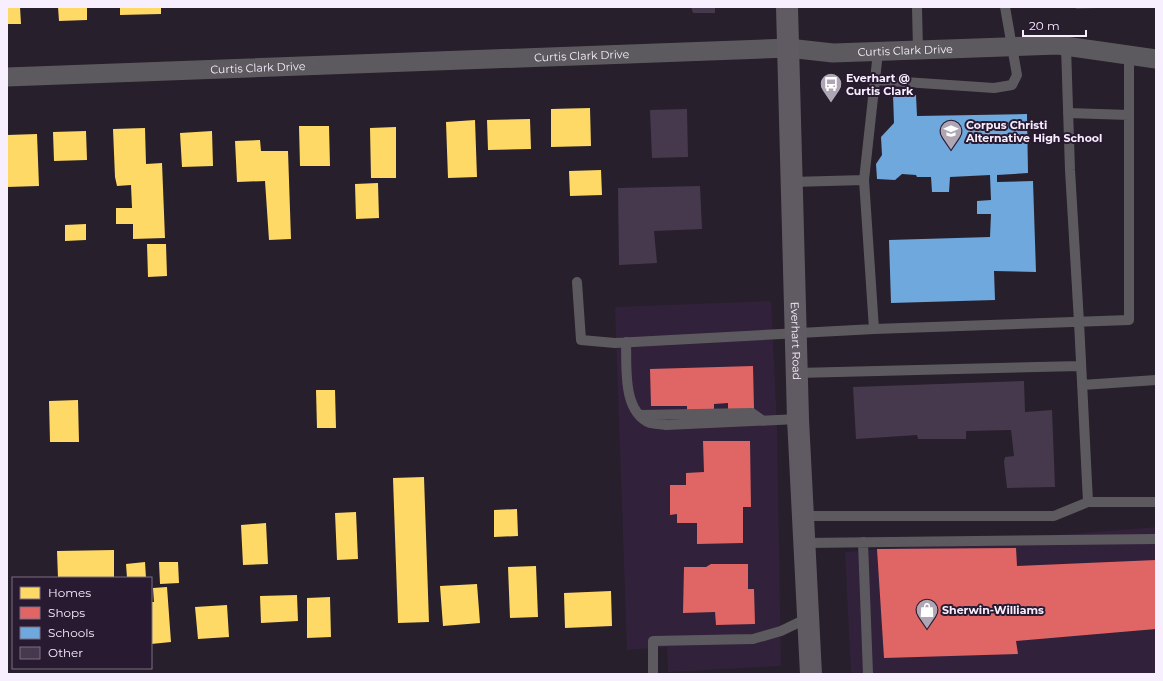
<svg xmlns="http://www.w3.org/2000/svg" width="1163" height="681" font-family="Montserrat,sans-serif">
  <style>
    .built { fill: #31213b }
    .homes { fill: #ffd966 }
    .shops { fill: #e06666 }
    .schools { fill: #6fa8dc }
    .building { fill: #46394d }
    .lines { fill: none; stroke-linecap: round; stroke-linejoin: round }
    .lane { stroke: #5d5a5f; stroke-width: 10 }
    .street { stroke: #5d5a5f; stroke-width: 19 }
    .secondary { stroke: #605b62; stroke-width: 22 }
    .labels { text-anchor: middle; stroke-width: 4; stroke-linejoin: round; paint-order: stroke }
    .street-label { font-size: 11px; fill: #f8effe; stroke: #281a30 }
    .poi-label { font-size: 11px; font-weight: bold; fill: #f8effe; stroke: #281a30; text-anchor: start }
  </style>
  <rect width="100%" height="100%" fill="#271f2b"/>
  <path class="built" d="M771,301L777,426L781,666L668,672L667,647L627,650L615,307Z
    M1156,527V674H851L845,552Z"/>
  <path class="homes" d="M7,7H20L21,24H7Z
    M58,7H87V20L59,21Z
    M120,7H161V14L120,15Z
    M590,108L591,146L551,147V109Z
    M530,119L531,149L488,150L487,120Z
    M475,120L477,177L448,178L446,122Z
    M299,126H329L330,166H300Z
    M396,127V178H371L370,128Z
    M145,128L146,164L162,163L165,238L133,239V224H116V208H132L131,185L117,186L115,177L113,129Z
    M86,131L87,160L54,161L53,132Z
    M212,131L213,166L182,167L180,133Z
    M37,134L39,186L7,187V135Z
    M260,140L261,151H288L291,239L269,240L265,181L237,182L235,141Z
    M601,170L602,195L570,196L569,171Z
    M378,183L379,218L356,219L355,184Z
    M86,224V240L65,241V225Z
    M147,244H166L167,276L148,277Z
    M316,390H335L336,428H317Z
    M78,400L79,442H50L49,401Z
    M424,477L429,622L398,623L393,478Z
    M517,509L518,536L494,537V510Z
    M356,512L358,559L337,560L335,513Z
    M266,523L268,564L243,565L241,525Z
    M114,550V578H58L57,551Z
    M145,562L146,578H127L126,564Z
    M159,562H178L179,583L160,584Z
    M536,566L538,617L510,618L508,567Z
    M477,584L480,623L443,626L440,586Z
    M167,587L171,642L151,644V602H154L153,588Z
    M611,591L612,626L565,628L564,593Z
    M297,595L298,621L261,623L260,596Z
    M330,597L331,637L307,638V598Z
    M227,605L229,637L198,639L195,607Z"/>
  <path class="shops" d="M753,366L754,409H728V403L714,404V410L687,411V406H651L650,369Z
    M703,441H750L751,507H743V543L697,544V523H677V514L670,515V485H686V473L704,472Z
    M1016,548L1017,566L1156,560V629L1016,641L1018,654L884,658L877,549Z
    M711,564H748V589H754L755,624L716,625L715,612L683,613L684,567H706Z"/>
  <path class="schools" d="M893,94L916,95L917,116L1027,114L1028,173L997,175V182L1033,181L1036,272L994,271L995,300L891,303L889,240L990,237L991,214H977V201L991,200L990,175L950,177L949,192H932L931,177H917L916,175L902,174L895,180L877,179L876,164L882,155L881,137L894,123Z"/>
  <path class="building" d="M691,7H715V13H693Z
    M1076,7H1097V8L1076,9Z
    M687,109L688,157L652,158L650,110Z
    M700,186L702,229L654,231L657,263L619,265L618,188Z
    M1024,381L1025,412L1052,410L1055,487L1007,488L1004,462L1005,457L1014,456L1011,430L966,431V439H918L917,435L856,439L853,387Z"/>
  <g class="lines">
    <path class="lane" d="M917,7L918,50
      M1066,47L1070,170L1079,322L1088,502H1156
      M875,80L994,88L1012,85L1017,75L1005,7
      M1068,113L1129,115
      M792,182L864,180
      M577,282L581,340L615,343L874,329L864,180L878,52
      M874,329L1129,320V55
      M626,342C627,367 622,411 650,423C654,424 661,424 666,425L798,419
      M797,373L1081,366
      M1082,385L1156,380
      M639,415L752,413L763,421
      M802,516H1054L1088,502
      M863,542L868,674
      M804,543L1156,539
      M653,674V641L753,639L781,631L808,618"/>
    <path class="street" id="s1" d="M7,77L788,48L833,53L1058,45L1156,59"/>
    <path class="secondary" id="s2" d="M787,7L798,419L811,674"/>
  </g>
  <defs>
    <g id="bus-pin" transform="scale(1.15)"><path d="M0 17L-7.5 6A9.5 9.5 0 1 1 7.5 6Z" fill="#afa6b4" stroke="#281a30"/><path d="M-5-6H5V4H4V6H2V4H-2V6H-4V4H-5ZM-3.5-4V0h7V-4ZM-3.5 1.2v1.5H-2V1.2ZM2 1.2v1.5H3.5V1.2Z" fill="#fff"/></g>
    <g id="school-pin" transform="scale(1.15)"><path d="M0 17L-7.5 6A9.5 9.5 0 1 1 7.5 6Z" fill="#afa6b4" stroke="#281a30"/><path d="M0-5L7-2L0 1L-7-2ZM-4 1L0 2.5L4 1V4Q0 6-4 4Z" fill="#fff"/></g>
    <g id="shop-pin" transform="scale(1.15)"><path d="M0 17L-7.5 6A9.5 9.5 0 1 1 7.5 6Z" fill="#afa6b4" stroke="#281a30"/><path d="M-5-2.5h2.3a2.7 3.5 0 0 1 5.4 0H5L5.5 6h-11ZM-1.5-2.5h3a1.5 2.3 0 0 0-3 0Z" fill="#fff"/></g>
  </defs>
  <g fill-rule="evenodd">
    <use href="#bus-pin" x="831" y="84"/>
    <use href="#school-pin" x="951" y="131"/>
    <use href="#shop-pin" x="927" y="610"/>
  </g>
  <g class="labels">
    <g class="street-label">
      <text dy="4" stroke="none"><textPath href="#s1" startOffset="899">Curtis Clark Drive</textPath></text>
      <text dy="4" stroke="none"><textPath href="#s1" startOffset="575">Curtis Clark Drive</textPath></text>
      <text dy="4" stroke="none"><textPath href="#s1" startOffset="251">Curtis Clark Drive</textPath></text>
      <text dy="4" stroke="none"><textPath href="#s2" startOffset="334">Everhart Road</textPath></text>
    </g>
    <g class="poi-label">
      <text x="846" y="82">Everhart @<tspan x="846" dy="13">Curtis Clark</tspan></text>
      <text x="966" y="129">Corpus Christi<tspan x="966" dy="13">Alternative High School</tspan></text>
      <text x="942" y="614">Sherwin-Williams</text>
    </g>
  </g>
  <rect width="1163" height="681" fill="none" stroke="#f8effe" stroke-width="16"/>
  <rect x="12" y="577" width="140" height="92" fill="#281a30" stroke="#7b6f82"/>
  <rect x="20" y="587" width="20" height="12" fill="#ffd966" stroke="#7b6f82"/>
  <text x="48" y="597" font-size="12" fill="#f8effe">Homes</text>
  <rect x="20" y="607" width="20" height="12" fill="#e06666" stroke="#7b6f82"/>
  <text x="48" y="617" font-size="12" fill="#f8effe">Shops</text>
  <rect x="20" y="627" width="20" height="12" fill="#6fa8dc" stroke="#7b6f82"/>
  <text x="48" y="637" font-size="12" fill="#f8effe">Schools</text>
  <rect x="20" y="647" width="20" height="12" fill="#46394d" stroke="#7b6f82"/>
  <text x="48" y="657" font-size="12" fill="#f8effe">Other</text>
  <path d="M1023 30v6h63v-6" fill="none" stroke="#f8effe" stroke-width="2"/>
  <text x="1029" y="30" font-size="12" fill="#f8effe" stroke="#281a30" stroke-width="3" paint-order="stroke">20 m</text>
</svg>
